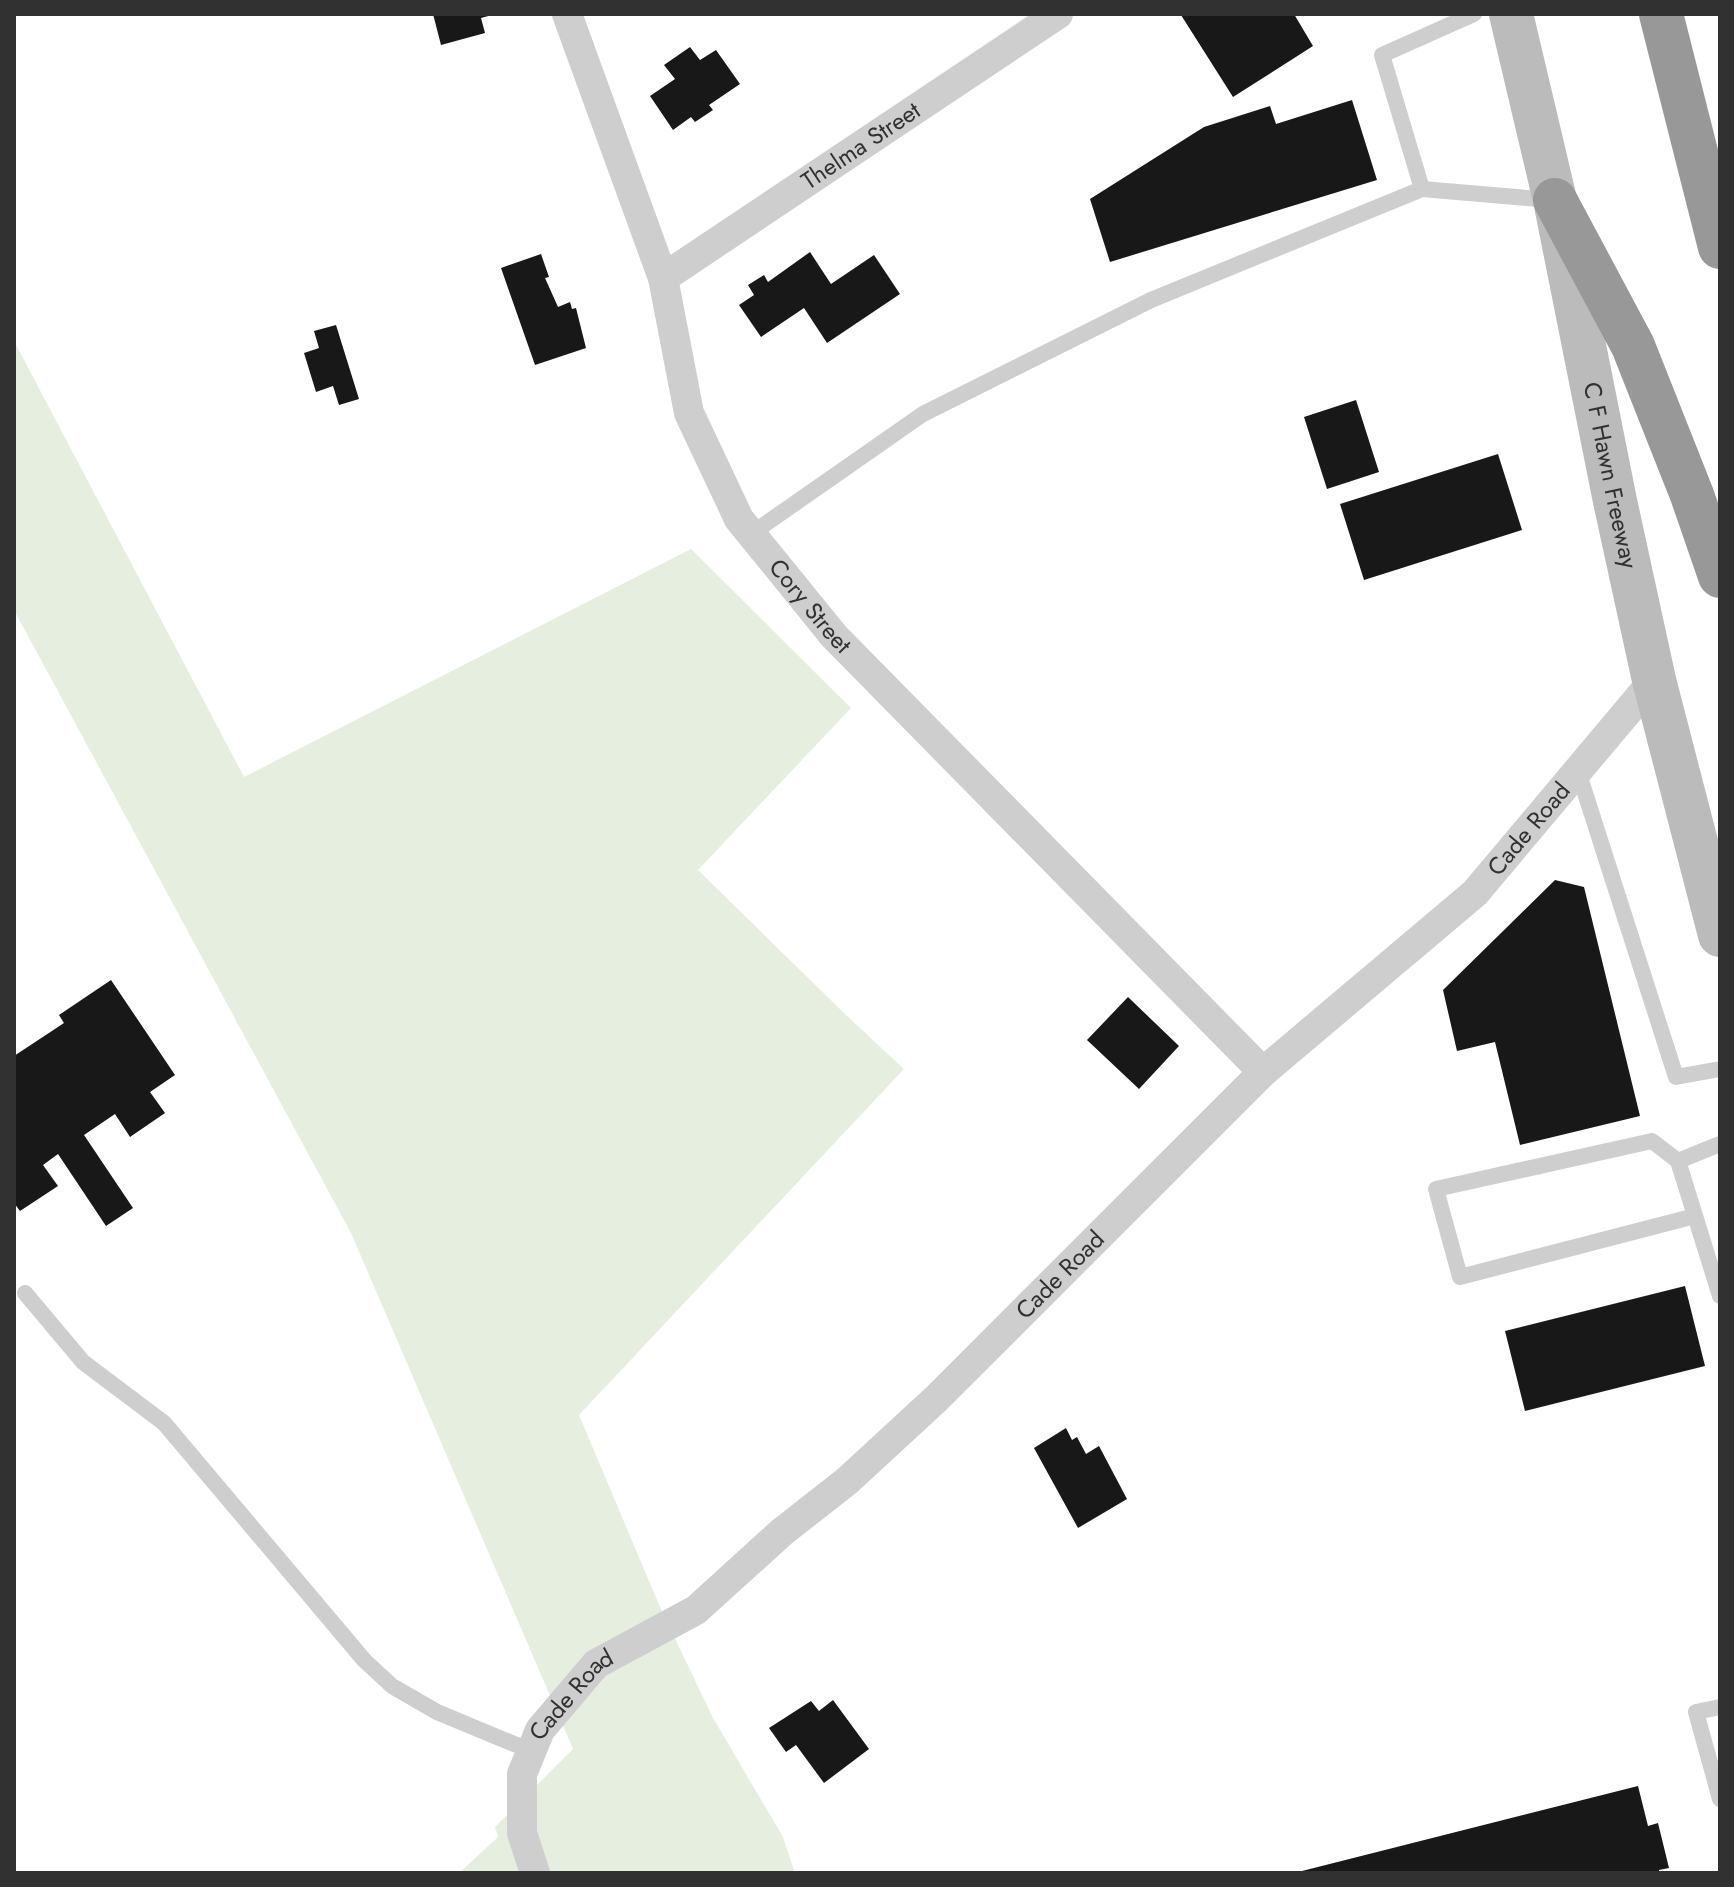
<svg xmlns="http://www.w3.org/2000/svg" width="1734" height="1887" font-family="Jost,sans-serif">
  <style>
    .green { fill: #e6efdf }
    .building { fill: #181818 }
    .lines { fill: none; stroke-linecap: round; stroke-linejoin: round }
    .service { stroke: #cecece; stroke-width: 16 }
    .minor { stroke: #cecece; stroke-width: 30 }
    .secondary { stroke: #bbb; stroke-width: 44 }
    .motorway { stroke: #989898; stroke-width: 44 }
    .labels { text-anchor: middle; stroke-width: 8; stroke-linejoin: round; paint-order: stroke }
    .street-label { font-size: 24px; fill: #313131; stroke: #fff }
  </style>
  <rect width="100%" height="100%" fill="#fff"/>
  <path class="green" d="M14,341L244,777L691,549L851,708L698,870L846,1015L904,1069L579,1415L660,1607L713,1718L783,1837L795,1873H459L498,1837L495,1827L573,1749L351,1233L14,610Z"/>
  <path class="building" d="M433,14H491L492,15L481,18L485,33L441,45Z
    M1184,14H1294L1313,46L1233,97L1181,15Z
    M690,47L700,60L716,50L740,84L709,105L713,110L695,122L691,117L673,130L650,96L675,79L664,65Z
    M1352,100L1377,180L1110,262L1090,199L1204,127L1270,106L1276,124Z
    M810,252L831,284L874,255L900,294L827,343L804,308L761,337L739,305L754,295L748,285L764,275L768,282Z
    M541,254L549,277L545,278L558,307L570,302L572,309L576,308L586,348L535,365L501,268Z
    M336,325L359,399L339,405L333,386L316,392L304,353L319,348L314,331Z
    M1356,400L1379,472L1327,489L1304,417Z
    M1498,454L1522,530L1364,580L1340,504Z
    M1555,880L1584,887L1640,1116L1520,1145L1495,1042L1457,1051L1443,990Z
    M111,980L175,1075L150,1092L165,1113L130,1137L115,1114L84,1135L133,1208L106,1226L58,1154L43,1165L58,1186L20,1211L14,1203V1056L64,1023L59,1015Z
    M1128,997L1179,1046L1139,1089L1087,1040Z
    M1685,1286L1705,1366L1525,1411L1505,1331Z
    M1066,1428L1072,1440L1077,1437L1086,1454L1099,1446L1127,1499L1078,1528L1034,1448Z
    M833,1700L869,1749L824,1783L796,1745L786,1752L769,1728L811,1701L819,1711Z
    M1638,1786L1648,1826L1658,1823L1669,1868L1659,1870V1873H1303L1302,1871Z"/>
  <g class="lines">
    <path class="service" d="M1474,14L1382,55L1422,189L1551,200
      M751,534L923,414L1151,300L1422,189
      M1578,771L1676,1077L1720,1069
      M1720,1144L1678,1161L1720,1296
      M1678,1161L1652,1141L1436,1189L1460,1277L1695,1216
      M25,1293L83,1362L164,1423L364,1660L392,1686L437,1712L531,1751
      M1720,1707L1696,1712L1720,1799"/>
    <g class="minor">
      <path id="s1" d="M567,14L663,278L689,413L739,519L834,636L1263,1072"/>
      <path id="s2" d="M663,278L1058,14"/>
      <path id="s3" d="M535,1873L522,1833V1774L540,1730L596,1664L696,1610L782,1532L847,1481L936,1399L1263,1072L1475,893L1654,680"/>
    </g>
    <path class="secondary" id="s4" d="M1511,14L1555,200L1615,501L1654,680L1720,935"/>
    <path class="motorway" d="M1661,14L1720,247
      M1555,200L1633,346L1692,495L1720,576"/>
  </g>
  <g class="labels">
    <g class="street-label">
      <text dy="8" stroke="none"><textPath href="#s2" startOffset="238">Thelma Street</textPath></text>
      <text dy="8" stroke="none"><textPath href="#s4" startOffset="472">C F Hawn Freeway</textPath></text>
      <text dy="8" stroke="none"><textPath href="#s1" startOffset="648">Cory Street</textPath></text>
      <text dy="8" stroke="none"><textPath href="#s3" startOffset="1492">Cade Road</textPath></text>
      <text dy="8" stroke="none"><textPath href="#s3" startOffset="844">Cade Road</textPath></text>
      <text dy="8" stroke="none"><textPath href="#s3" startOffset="196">Cade Road</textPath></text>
    </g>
  </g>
  <rect width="1734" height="1887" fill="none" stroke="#313131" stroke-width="32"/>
</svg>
